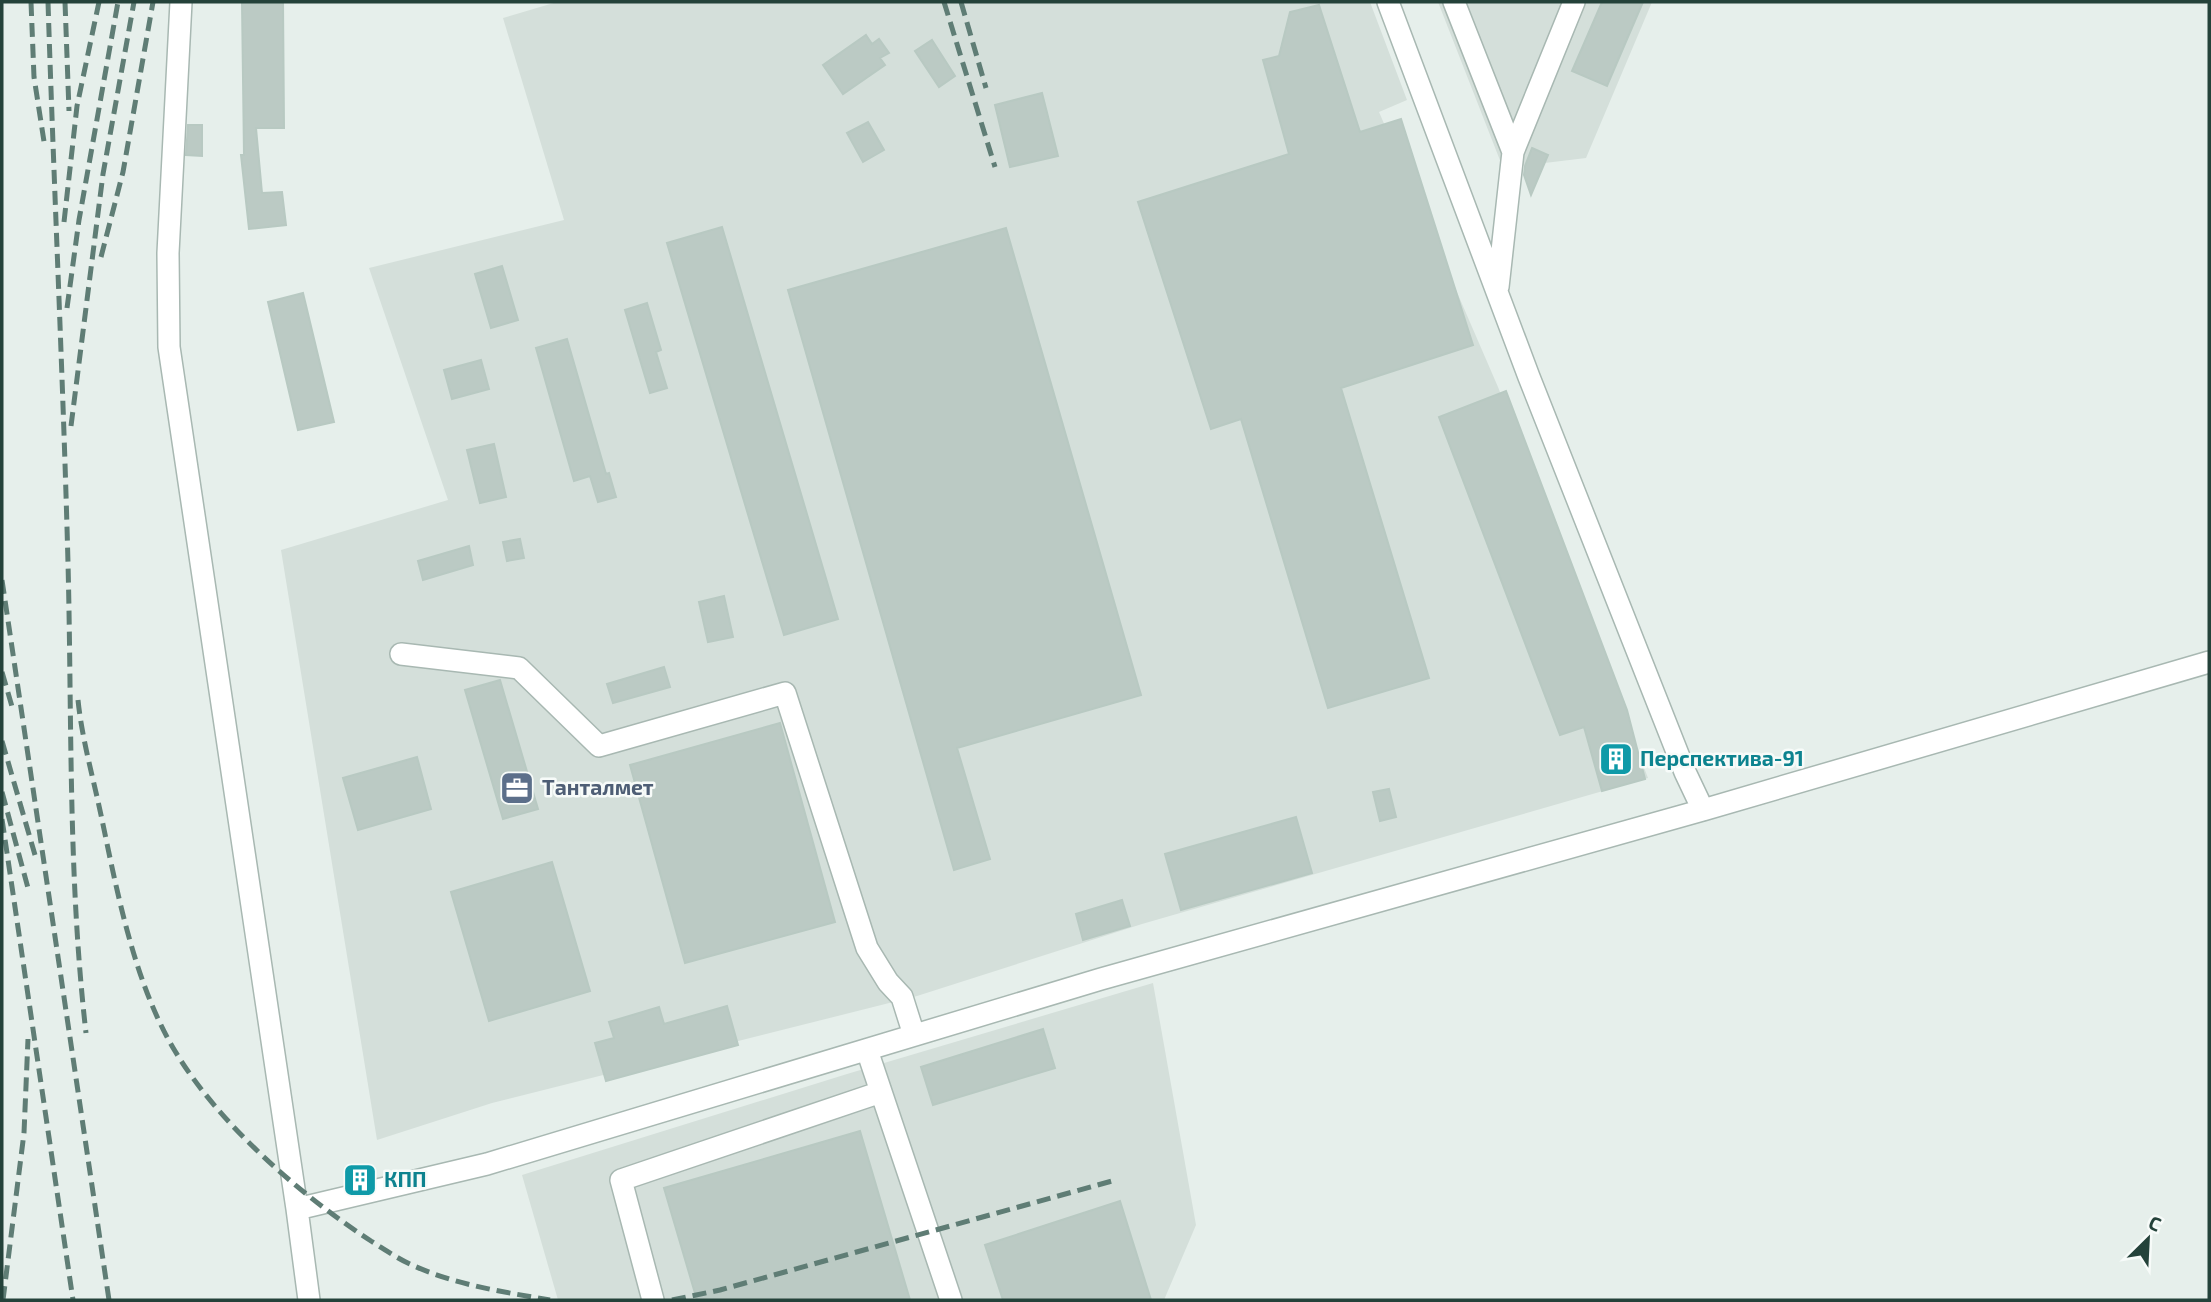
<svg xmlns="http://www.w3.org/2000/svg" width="2211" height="1302" font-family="'Exo 2',sans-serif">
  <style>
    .built { fill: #d4dfda }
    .building { fill: #bbcac4; stroke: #b8c9c2; stroke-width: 2 }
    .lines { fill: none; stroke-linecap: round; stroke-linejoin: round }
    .minor-casing { stroke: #a8b8b2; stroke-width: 24 }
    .minor { stroke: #fff; stroke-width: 21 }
    .rail { stroke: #5f7d75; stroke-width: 5; stroke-dasharray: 14 7; stroke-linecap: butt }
    .labels { text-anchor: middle; stroke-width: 5; stroke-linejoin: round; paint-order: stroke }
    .culture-label { font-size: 21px; font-weight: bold; fill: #0d838f; stroke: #f7fbf9; text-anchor: start }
    .service-label { font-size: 21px; font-weight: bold; fill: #4e5e75; stroke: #f7fbf9; text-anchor: start }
  </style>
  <rect width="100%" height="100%" fill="#e6efeb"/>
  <path class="built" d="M557,2H1370L1407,100L1379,112L1498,387L1648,778L1142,924L917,996L492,1103L377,1140L281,550L448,500L369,268L564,220L503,18Z
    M1438,2H1652L1586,158L1503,168Z
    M1153,983L1196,1225L1164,1300H558L522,1175L847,1074Z"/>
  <path class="building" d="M242,2H283L284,128H256L262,193L282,192L286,225L249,229L241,155H244Z
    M1602,2H1643L1607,86L1572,71Z
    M1319,5L1360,132L1401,119L1473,345L1341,388L1429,678L1328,708L1241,419L1211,429L1138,202L1289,154L1263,60L1279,56L1290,12Z
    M866,35L872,44L879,39L889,53L880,58L885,65L843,94L823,65Z
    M932,40L955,76L939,87L915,51Z
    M1042,93L1058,156L1010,167L995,105Z
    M868,122L884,150L863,162L847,133Z
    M188,125H202V156L186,155Z
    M1532,148L1548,155L1531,195L1524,175L1525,166Z
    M722,227L838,619L784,635L667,243Z
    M1006,228L1141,695L957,748L990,859L954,870L788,290Z
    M502,266L518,320L491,328L475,274Z
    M303,293L334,422L298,430L268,302Z
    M647,303L661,350L656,352L667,388L650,393L625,310Z
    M567,339L606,474L609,473L616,497L598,502L590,476L574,481L536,348Z
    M481,360L489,389L452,399L444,370Z
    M1506,391L1627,710L1645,779L1602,791L1584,727L1560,735L1439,417Z
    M494,444L506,497L480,503L467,450Z
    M520,539L524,558L507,561L503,542Z
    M469,546L473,565L423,580L418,561Z
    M724,596L733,637L708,642L699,602Z
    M664,667L670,687L613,703L607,684Z
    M500,680L538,809L503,819L465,690Z
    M780,723L835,922L685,963L630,765Z
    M417,757L431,809L358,830L343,778Z
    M1389,789L1396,817L1380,821L1373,792Z
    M1296,817L1312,873L1181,910L1165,854Z
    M552,862L590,991L489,1021L451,892Z
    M1122,900L1130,926L1083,940L1076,914Z
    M727,1006L738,1045L606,1081L595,1043L614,1038L609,1022L659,1007L664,1024Z
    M1043,1029L1055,1068L933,1105L921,1067Z
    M860,1131L910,1300H697L664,1188Z
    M1120,1201L1151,1300H1003L985,1245Z"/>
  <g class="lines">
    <g class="minor-casing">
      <path id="minor" d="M181,2L168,253L169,347L297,1209
        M1388,2L1529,377L1685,772L1703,810L2209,662
        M1454,2L1513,152L1498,287
        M1513,152L1574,2
        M401,654L519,668L599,746L785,693L867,948L888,982L902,997L914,1035
        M867,1050L951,1300
        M309,1300L297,1209L487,1164L1101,979L1703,810
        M653,1300L621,1180L881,1092"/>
    </g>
    <use href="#minor" class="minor"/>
    <path class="rail" d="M31,2L34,77L45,148
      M48,2C54,189 63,376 68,563C72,720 68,877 86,1033
      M65,2L69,111
      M944,2L995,167
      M961,2L986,88
      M64,222L77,106L99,2
      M101,257L123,172L153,2
      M67,308L79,220L118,2
      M71,426L103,174L134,2
      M2,580L109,1300
      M2,672L13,710
      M78,700C82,739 93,777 101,815C117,891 134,983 175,1051C218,1123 300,1195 371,1241C384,1249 398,1259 412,1265C456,1285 503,1292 550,1300
      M2,741L35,855
      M2,792L28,888
      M2,819L73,1300
      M3,1300L24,1133L28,1039
      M672,1300L720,1290L1112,1181"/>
  </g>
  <defs>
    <g id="building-square" transform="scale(1.75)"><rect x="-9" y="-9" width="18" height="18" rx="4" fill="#0f9aa8" stroke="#f7fbf9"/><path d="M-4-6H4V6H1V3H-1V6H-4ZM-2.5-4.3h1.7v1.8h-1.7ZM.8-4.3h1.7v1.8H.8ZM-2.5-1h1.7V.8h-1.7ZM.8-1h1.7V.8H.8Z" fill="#fff"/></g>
    <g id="office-square" transform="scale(1.75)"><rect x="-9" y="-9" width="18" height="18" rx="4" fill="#5c6f8a" stroke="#f7fbf9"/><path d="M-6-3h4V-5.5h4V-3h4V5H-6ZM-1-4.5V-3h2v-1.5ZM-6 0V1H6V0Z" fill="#fff"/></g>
  </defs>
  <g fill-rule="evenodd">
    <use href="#building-square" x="1616" y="759"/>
    <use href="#office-square" x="517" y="788"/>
    <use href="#building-square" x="360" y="1180"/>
  </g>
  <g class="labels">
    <g class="culture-label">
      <text x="1640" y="766">Перспектива-91</text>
      <text x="384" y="1187">КПП</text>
    </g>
    <g class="service-label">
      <text x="542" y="795">Танталмет</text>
    </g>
  </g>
  <rect width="2211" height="1302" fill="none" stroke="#24423a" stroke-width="7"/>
  <g transform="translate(2148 1239) rotate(24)" stroke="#f7fbf9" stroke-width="5" paint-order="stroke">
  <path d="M0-5L12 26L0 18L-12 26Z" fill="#24423a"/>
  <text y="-10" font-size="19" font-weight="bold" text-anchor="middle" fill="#24423a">С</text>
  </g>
</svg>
